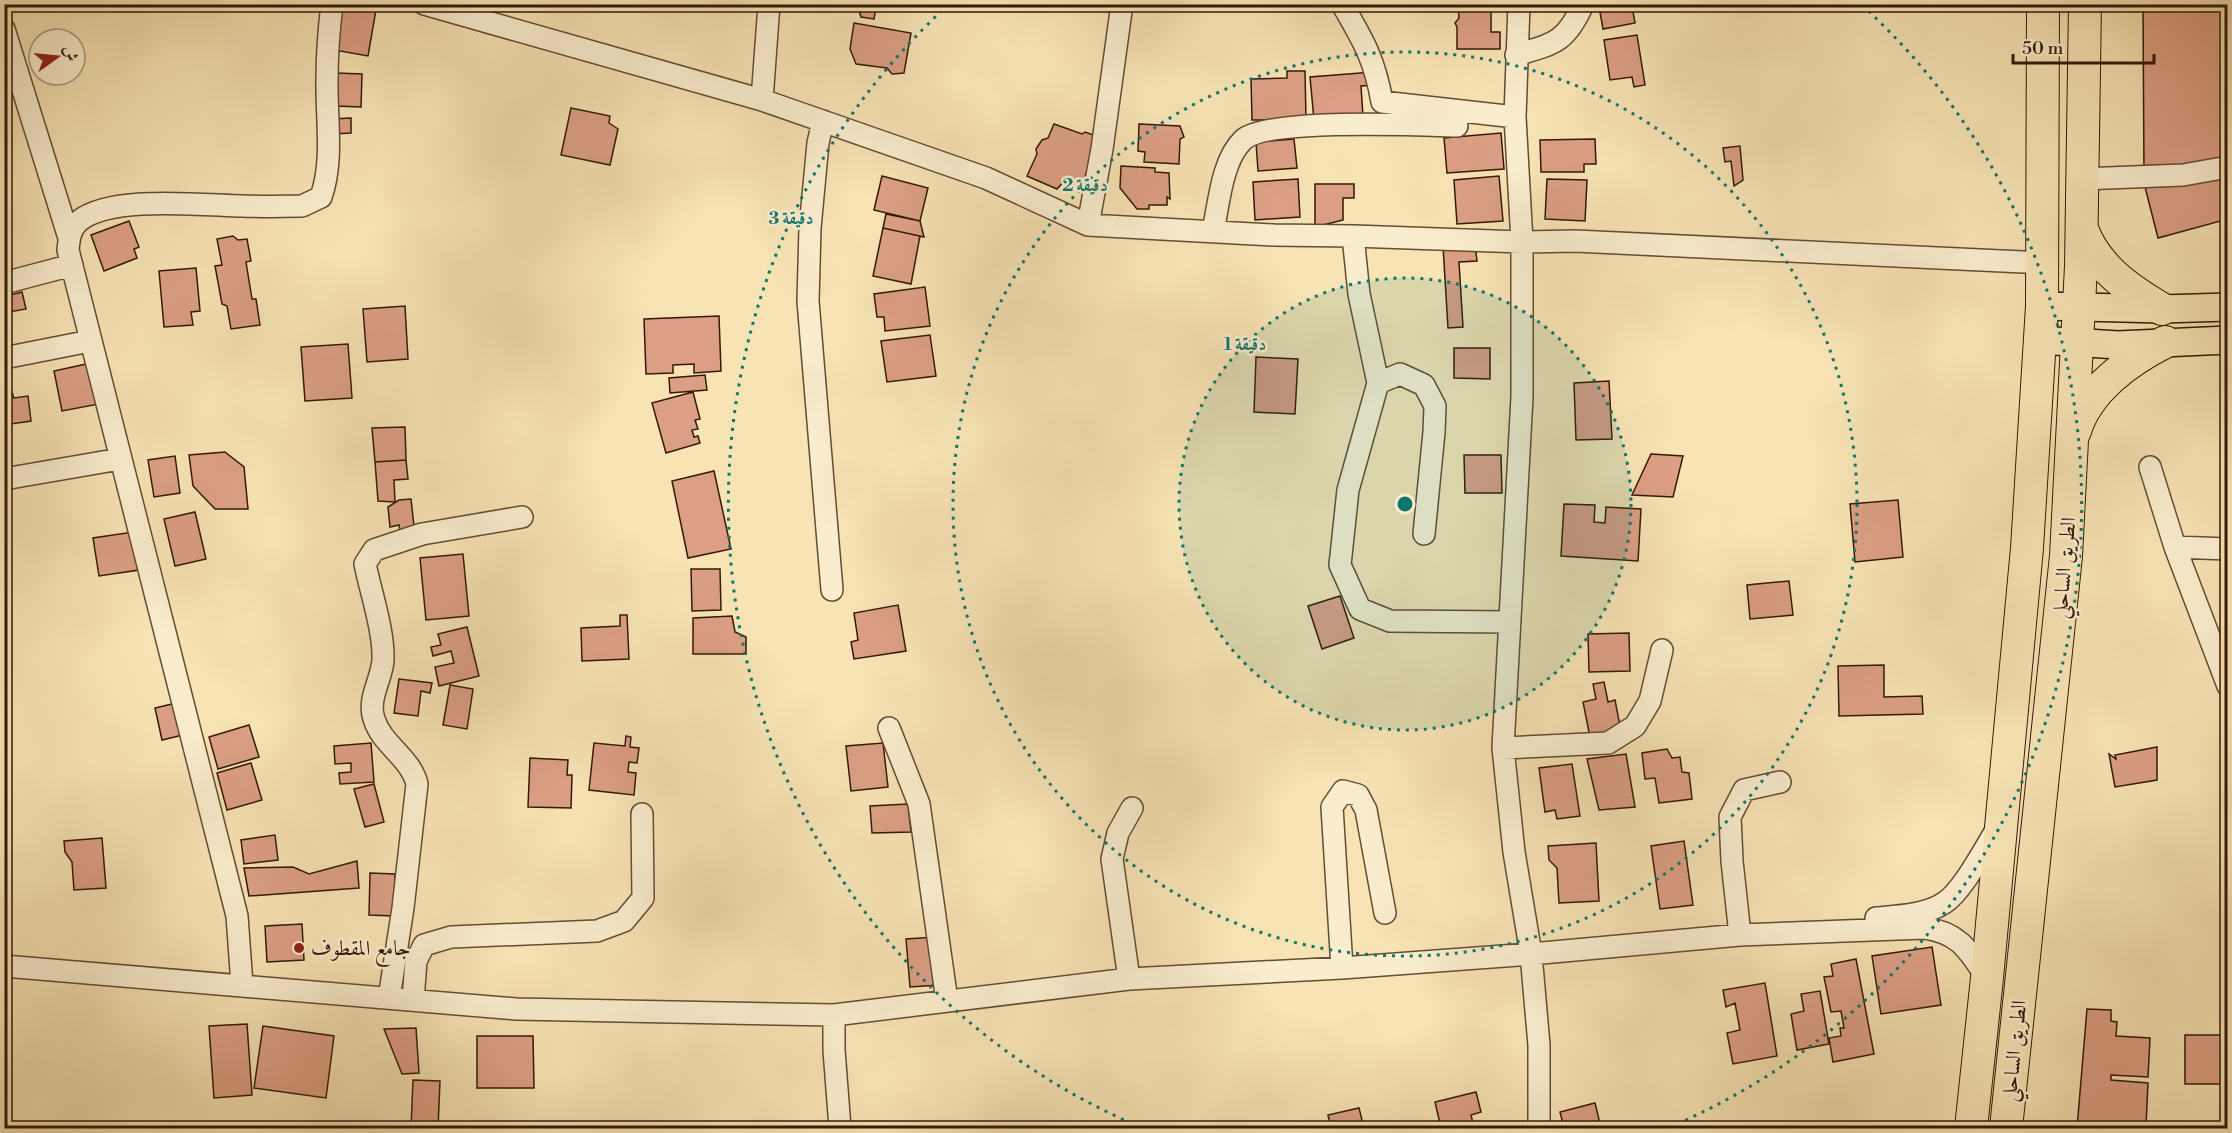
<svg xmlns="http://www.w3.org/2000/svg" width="2232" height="1133" font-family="'Libre Bodoni',Amiri,serif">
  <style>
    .building { fill: #dc9f85; stroke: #341906; stroke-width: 1.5 }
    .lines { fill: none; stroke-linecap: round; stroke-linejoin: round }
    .minor-casing { stroke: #654c32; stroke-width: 24 }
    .major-casing { stroke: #341906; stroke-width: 30 }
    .highway-casing { stroke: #341906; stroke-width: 34 }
    .minor { stroke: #faedce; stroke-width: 21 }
    .major { stroke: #f7e3b4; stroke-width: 27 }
    .highway { stroke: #f7e3b4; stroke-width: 32 }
    .ring { fill: none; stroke: #0f766e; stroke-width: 3; stroke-dasharray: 3 6 }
    .poi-dot { fill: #8f2418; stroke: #faedce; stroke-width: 2 }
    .labels { text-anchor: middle; stroke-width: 5; stroke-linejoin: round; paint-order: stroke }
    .street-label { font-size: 21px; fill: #341906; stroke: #faedce }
    .poi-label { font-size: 21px; fill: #341906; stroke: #faedce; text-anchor: start }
    .centre { fill: #0f766e; stroke: #faedce; stroke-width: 3 }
    .ring-label { font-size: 18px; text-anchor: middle; font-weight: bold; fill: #0f766e; stroke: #faedce; stroke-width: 5; stroke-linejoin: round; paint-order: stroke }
  </style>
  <rect width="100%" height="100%" fill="#f7e3b4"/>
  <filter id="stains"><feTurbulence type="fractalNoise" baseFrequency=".00333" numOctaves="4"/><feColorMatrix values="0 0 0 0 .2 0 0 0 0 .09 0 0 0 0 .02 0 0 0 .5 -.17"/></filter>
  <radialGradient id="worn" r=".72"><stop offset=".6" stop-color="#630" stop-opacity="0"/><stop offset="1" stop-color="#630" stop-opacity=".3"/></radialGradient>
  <path class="building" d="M342,4H377L368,56L334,50Z
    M857,4H890L876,8L874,19L861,17Z
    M1078,4H1114V12L1077,10Z
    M2143,4H2228V162L2144,175Z
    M1491,6V32H1500V49H1457V27L1455,23L1459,18L1458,7Z
    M1632,6L1635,23L1603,29L1600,12Z
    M854,23L911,33L904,73L892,74L887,68L856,64L850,49Z
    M1637,35L1645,85L1634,87L1632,77L1610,80L1604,40Z
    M1287,71H1305L1306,120H1252L1251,79L1287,78Z
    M1373,72L1375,85L1361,86L1363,116L1314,120L1310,77Z
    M336,73L362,74L361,107L335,106Z
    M571,108L610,116L609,123L618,129L610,165L561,155Z
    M351,118V133L333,134L332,119Z
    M1054,124L1082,134L1085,132L1099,137L1082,185L1066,179L1057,189L1027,176L1037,154L1036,149L1042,140L1048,138Z
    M1139,124L1180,126L1184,137L1180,139L1179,164L1144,162L1145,152L1138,151Z
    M1501,133L1504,169L1447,173L1444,138Z
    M1294,139L1297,168L1258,171L1256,142Z
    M1595,139L1596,164H1584V172H1541L1540,140Z
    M1740,146L1743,180L1734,186L1731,161L1725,162L1723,148Z
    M1121,166L1155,168V172L1169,173L1170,199L1167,197V205H1149V209H1137L1120,188Z
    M2228,175V219L2158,238L2144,183Z
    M882,176L928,188L920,221L874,210Z
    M1499,176L1503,221L1457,224L1454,180Z
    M1298,179L1300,217L1255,220L1253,182Z
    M1547,179L1587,180L1585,221L1545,219Z
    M1315,184H1354V198H1343V220L1315,227Z
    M886,214L920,221L924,237L883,228Z
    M129,221L139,247L134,249L137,258L104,271L91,235Z
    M883,228L920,236L911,284L873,276Z
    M233,236L238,240L247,239L251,261L246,262L252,299H256L260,325L231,329L227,306L222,304L215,266L222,265L217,239Z
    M1475,244L1477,261L1459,262L1463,327L1448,328L1443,246Z
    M196,268L200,311L191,312L193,325L164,327L159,271Z
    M925,287L930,326L885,331L884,317H877L874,294Z
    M22,292L26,309L9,312L6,296Z
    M405,306L408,359L367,362L363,309Z
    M719,316L721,371L694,373V364L673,365V373L646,374L644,319Z
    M930,335L936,376L887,382L881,341Z
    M348,344L352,398L305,401L301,347Z
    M1454,348H1490V379L1454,378Z
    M1256,357L1298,359L1295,414L1254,412Z
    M91,363L99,404L62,411L54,371Z
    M705,375L707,390L670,393L669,378Z
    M8,381L14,398L28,396L31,421L4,425V382Z
    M1609,381L1612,439L1576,440L1574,383Z
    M693,392L700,419L695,420L698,429L692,430L694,437L698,436L700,443L666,453L652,403Z
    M405,427L406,460L375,462L372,428Z
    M225,452L244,467L248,509H215L193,486L189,455Z
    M1651,454L1683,456L1673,497L1632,495Z
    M1464,455H1501L1502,493H1465Z
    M175,456L180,493L154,497L148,460Z
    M406,460L408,479L394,480L395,502L378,501L375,462Z
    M714,471L731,549L688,558L672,481Z
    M411,499L415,535L401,537L399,525L390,527L388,507L399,500Z
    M1898,500L1903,557L1855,562L1850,504Z
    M1564,504L1595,505L1594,522L1605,523L1606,507L1641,509L1638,561L1561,556Z
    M195,512L206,559L175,566L164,519Z
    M133,532L139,570L99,576L93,538Z
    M463,554L469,616L426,620L420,558Z
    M691,569H720L721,610L692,611Z
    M1789,581L1793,615L1750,619L1747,585Z
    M1340,596L1354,638L1322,649L1308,606Z
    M898,605L906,651L854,659L851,642L858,640L854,613Z
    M620,615H627L629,659L582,661L581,628L620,626Z
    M732,616L735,632L746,637V654H693V618Z
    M467,627L479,676L439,686L435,667L454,663L451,651L433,656L431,647L441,645L438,634Z
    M1629,633L1630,671L1589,672L1588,634Z
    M1884,665V697L1922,696L1923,714L1839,716L1838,666Z
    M399,679L432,683L430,693L421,691L418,716L394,713Z
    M1604,682L1608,702L1615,700L1621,731L1590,737L1583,702L1596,699L1593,684Z
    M450,685L473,689L467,729L443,725Z
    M176,703L183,735L162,740L155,708Z
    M249,725L259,757L218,769L209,737Z
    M626,736L631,737L630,747L639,748L637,763L629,762L628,772L636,773L634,795L589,790L594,743L625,746Z
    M371,743L374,782L340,784L339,773L351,772V763L335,764L334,746Z
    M883,743L888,787L851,791L846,746Z
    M2157,747V780L2115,787L2109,754L2116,759L2115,755Z
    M1667,749L1672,758L1680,757L1682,772L1689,773L1692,799L1659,803L1655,778L1645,779L1642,753Z
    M1626,754L1635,807L1599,810L1587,759Z
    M530,758L568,760L567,775H572L571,808L528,807Z
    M251,763L262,800L227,810L217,773Z
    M1572,764L1580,816L1557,819L1555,810L1545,812L1539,768Z
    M374,784L384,822L365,827L354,789Z
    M908,804L911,832L872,833L870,806Z
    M275,835L278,860L244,864L241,840Z
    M102,838L106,888L74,890L72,862L65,852L64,841Z
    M1684,841L1693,905L1660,909L1651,846Z
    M1596,843L1599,901L1559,903L1557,868L1549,860L1548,846Z
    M357,861L359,888L249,896L244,868L293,867L309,874Z
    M370,873L395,874L394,916L369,915Z
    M302,924L304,960L267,962L265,926Z
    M936,937L939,985L910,987L906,939Z
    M1932,947L1941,1005L1881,1014L1872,956Z
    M1856,959L1874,1054L1833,1062L1829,1038L1841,1036L1840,1028H1844L1841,1011L1831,1012L1824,977L1833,976L1831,964Z
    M1765,983L1777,1056L1733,1064L1727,1033L1740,1030L1735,1003L1726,1007L1723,990Z
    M1820,991L1829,1044L1797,1050L1791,1014L1804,1011L1801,994Z
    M2087,1009L2111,1010V1021L2117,1022L2116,1036L2150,1038L2148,1077L2111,1075V1080L2148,1083L2146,1125H2156V1128H2077Z
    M247,1024L252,1095L214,1098L209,1026Z
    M263,1026L334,1036L326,1098L254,1088Z
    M416,1028L419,1073L402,1074L384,1029Z
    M2185,1035H2226V1084H2185Z
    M477,1036H533L534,1088H477Z
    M413,1080L440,1081L438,1128H411Z
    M1476,1092L1481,1112L1471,1115L1474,1128H1441L1435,1102Z
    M1595,1103L1601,1128H1564L1560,1112Z
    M1359,1108L1364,1128H1331L1328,1115Z"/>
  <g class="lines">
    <g class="minor-casing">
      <path id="minor" d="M424,4L762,100L986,178L1088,225L1274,235L1353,236L1522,242L1575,241L2043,263
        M1342,4C1363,40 1375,60 1382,102L1515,117
        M1519,4L1515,117L1522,242V397L1503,748L1514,852L1531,954L1539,1045V1128
        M4,29L69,238
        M1516,55C1553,44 1566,43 1583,4
        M762,100L769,4
        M823,121L818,143L810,228L808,301L832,590
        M2082,179L2183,175L2228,167
        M1088,225L1102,149L1122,4
        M1213,231C1219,203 1222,160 1243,140C1266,118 1421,125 1457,126
        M1353,236L1359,294L1378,383
        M4,283L72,265
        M4,358L90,341
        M2150,467L2175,547L2228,686
        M4,479L120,459
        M1424,534L1434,432L1435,406L1424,385L1400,374L1378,383L1348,490L1340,565L1360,609L1390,621L1510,622
        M2175,547L2228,549
        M889,728L919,804L947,1001
        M1503,748L1608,743L1635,726L1650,701L1662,650
        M1876,918C1898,916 1926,915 1944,903C1963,891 1986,846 1998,827
        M1740,935L1732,861L1730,817L1744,790L1780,782
        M4,966L516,1009L834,1015L1129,979L1342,968L1531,954L1740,935L1925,928C1960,933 1969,951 1987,978
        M1342,968L1332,807L1343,791L1358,795L1366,810L1385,913
        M1129,979L1112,859L1118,833L1132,808
        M242,985L237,916L68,250C69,239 70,229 79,221C110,195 202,205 242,206C262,207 282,206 302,206L321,197C334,160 326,117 327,78C327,53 329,29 332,4
        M389,998L403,908L417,784C411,758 382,745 374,719C367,699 382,679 383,660C384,631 371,593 365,564L374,550L422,534L522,517
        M413,1000L416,961L424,945L451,937L597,931L624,921L643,898L642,814
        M834,1015V1050L840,1128"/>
    </g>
    <g class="major-casing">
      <path id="major" d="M2042,306L2162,309L2228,307
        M2039,340L2118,345L2228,340"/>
    </g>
    <g class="highway-casing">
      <path id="highway" d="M2082,229C2096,267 2128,289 2162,309
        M2075,431C2087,390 2129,360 2165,342
        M1971,1128L1987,978L2027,548L2042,306L2043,4
        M2006,1128L2066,556L2081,266L2085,4"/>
    </g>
    <use href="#minor" class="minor"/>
    <use href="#major" class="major"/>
    <use href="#highway" class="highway"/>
  </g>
  <circle cx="1405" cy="504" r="226" fill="#0f766e" fill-opacity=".12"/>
  <g class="ring">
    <circle cx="1405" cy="504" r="226"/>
    <circle cx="1405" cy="504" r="452"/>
    <path d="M1140 1127A677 677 0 0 1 948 5M1862 5A677 677 0 0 1 1670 1127"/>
  </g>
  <circle class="poi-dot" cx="299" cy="948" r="6"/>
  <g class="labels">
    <g class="street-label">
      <text transform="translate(2064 568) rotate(-85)" y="7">الطريق الساحلي</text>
      <text transform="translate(2014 1051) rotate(-84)" y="7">الطريق الساحلي</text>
    </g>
    <g class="poi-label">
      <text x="311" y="955">جامع المقطوف</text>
    </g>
  </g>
  <circle cx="1405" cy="504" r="9" class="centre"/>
  <g class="ring-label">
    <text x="1085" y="191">2 دقيقة</text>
    <text x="791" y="224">3 دقيقة</text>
    <text x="1245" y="350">1 دقيقة</text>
  </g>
  <rect width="2232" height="1133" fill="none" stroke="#f7e3b4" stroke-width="24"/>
  <rect x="6" y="6" width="2220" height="1121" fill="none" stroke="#341906" stroke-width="3"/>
  <rect x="12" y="12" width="2208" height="1109" fill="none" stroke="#341906" stroke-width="1.5"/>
  <g transform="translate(57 57) rotate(75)"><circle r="28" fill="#faedce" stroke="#ab987e" stroke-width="1.5"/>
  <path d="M0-4.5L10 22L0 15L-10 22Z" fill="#8f2418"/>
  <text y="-9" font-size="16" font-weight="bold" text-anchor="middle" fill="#341906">ش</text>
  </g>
  <path d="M2013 54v9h141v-9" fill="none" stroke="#341906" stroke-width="3"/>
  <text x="2022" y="54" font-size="18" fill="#341906" stroke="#faedce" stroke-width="4.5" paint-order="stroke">50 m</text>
  <rect width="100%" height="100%" filter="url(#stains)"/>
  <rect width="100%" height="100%" fill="url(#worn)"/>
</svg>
